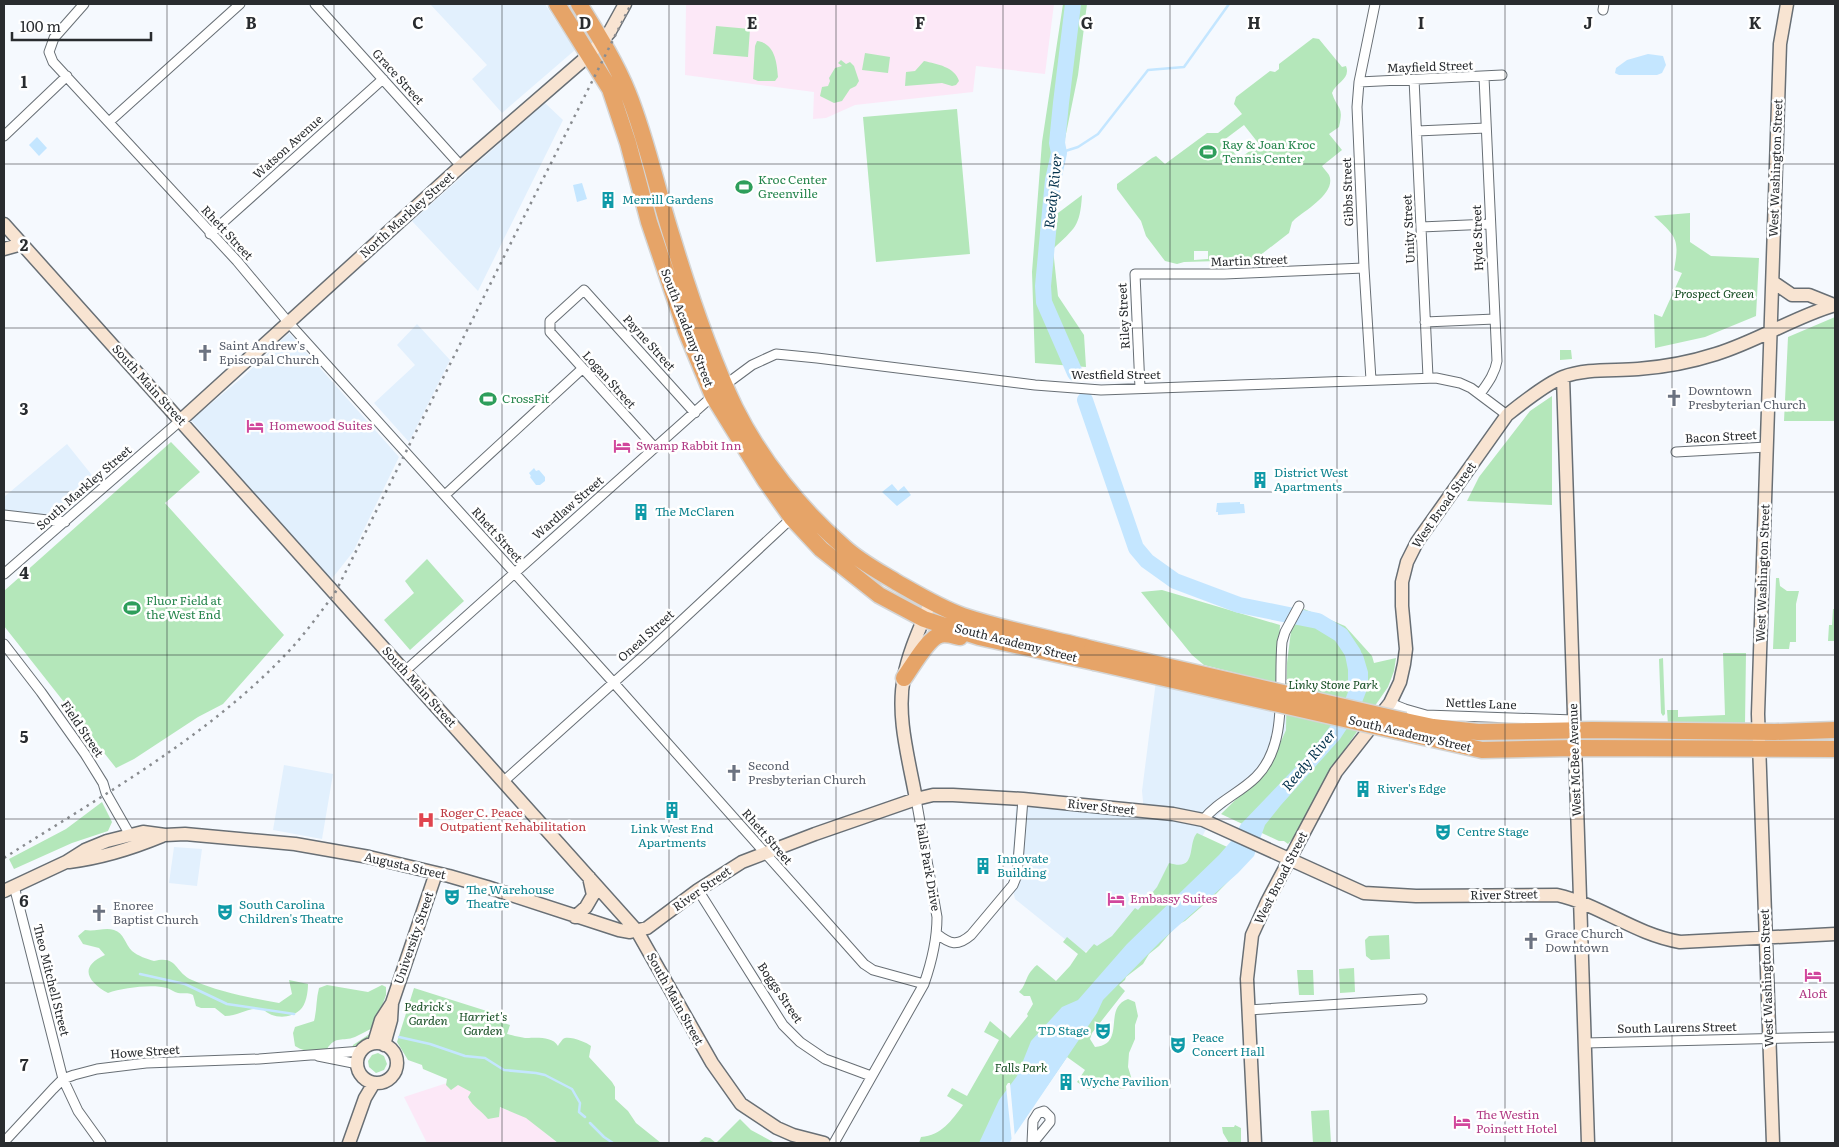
<svg xmlns="http://www.w3.org/2000/svg" width="1839" height="1147" font-family="Literata,serif">
  <style>
    .built { fill: #e2f0fd }
    .education { fill: #fce8f7 }
    .green { fill: #b4e7ba; fill-rule: evenodd }
    .water { fill: #c4e6ff }
    .pier { fill: #f5f9fe }
    .lines { fill: none; stroke-linecap: round; stroke-linejoin: round }
    .stream { stroke: #c4e6ff; stroke-width: 2.5 }
    .river { stroke: #c4e6ff; stroke-width: 16 }
    .street-casing { stroke: #686f75; stroke-width: 11 }
    .secondary-casing { stroke: #686f75; stroke-width: 15 }
    .highway-casing { stroke: #d4d5d5; stroke-width: 19 }
    .street { stroke: #fff; stroke-width: 9 }
    .secondary { stroke: #f8e4d2; stroke-width: 12 }
    .highway { stroke: #e6a468; stroke-width: 16 }
    .rail { stroke: #898c90; stroke-width: 2.5; stroke-dasharray: 2.5 5; stroke-linecap: butt }
    .highway-bridge-casing { stroke: #d4d5d5; stroke-width: 19; stroke-linecap: butt }
    .highway-bridge { stroke: #e6a468; stroke-width: 16 }
    .grid { fill: none; stroke: #292c2f; stroke-width: 1; stroke-opacity: 0.55 }
    .labels { text-anchor: middle; stroke-width: 5; stroke-linejoin: round; paint-order: stroke }
    .street-label { font-size: 12px; fill: #292c2f; stroke: #fff }
    .leisure-label { font-size: 12px; fill: #27864d; stroke: #fff; text-anchor: start }
    .culture-label { font-size: 12px; fill: #0d838f; stroke: #fff; text-anchor: start }
    .park-label { font-size: 12px; font-style: italic; fill: #164d23; stroke: #fff }
    .worship-label { font-size: 12px; fill: #5b616d; stroke: #fff; text-anchor: start }
    .hotel-label { font-size: 12px; fill: #b23c85; stroke: #fff; text-anchor: start }
    .health-label { font-size: 12px; fill: #be3a42; stroke: #fff; text-anchor: start }
    .water-label { font-size: 14px; font-style: italic; fill: #02314c; stroke: #fff }
    .grid-label { font-size: 16px; text-anchor: middle; font-weight: bold; fill: #292c2f; stroke: #fff; stroke-width: 5; stroke-linejoin: round; paint-order: stroke }
  </style>
  <rect width="100%" height="100%" fill="#f5f9fe"/>
  <path class="built" d="M430,4H545L575,50L502,113L472,79L487,65Z
    M545,103L563,120L478,291L412,221Z
    M417,324L450,360L409,442L374,403L415,365L397,345Z
    M289,333L399,457L353,552L330,581L191,420L243,377Z
    M67,444L99,484L61,517L4,510V497Z
    M1157,673L1286,702V730L1270,766L1209,823L1193,855L1108,943L1082,953L1015,899L1011,881L1016,807L1121,808L1144,812L1142,791Z
    M284,765L333,774L322,839L273,830Z
    M174,847L202,849L197,886L169,883Z"/>
  <path class="education" d="M686,4H1054L1045,74L976,66L973,92L855,105L826,118L813,119L814,92L685,75Z
    M453,1081L498,1107L526,1117L557,1143H427L404,1097Z"/>
  <path class="green" d="M1063,4H1087L1078,75L1059,168L1058,213L1082,195C1080,227 1075,228 1053,249L1058,296L1084,335L1086,367L1035,363L1032,272L1042,142Z
    M716,26L750,29L748,57L713,54Z
    M1313,38L1319,39L1342,67L1346,66C1351,79 1336,82 1332,93C1338,111 1344,105 1339,127L1329,134L1342,150L1322,166C1324,169 1327,172 1329,175C1337,192 1306,210 1295,219L1292,222L1289,233L1254,260L1184,262L1177,264L1165,261L1146,236L1141,221L1117,189V184L1152,158L1156,156L1165,164L1207,133H1218L1242,114L1234,104L1236,97L1270,71L1275,72L1279,69V64ZM1244,125L1259,144L1239,159L1224,140ZM1194,251H1208V259L1194,260Z
    M757,41C775,43 777,63 778,77L775,81H758L753,79L755,46Z
    M865,53L890,57L888,73L862,70Z
    M841,60L846,64L850,62L854,66L859,81L856,86L850,89L842,101L834,103L820,96L822,87L828,86L830,81L829,78L835,68L842,66L838,63Z
    M924,61C937,64 955,67 959,81L956,85L952,86L942,83L905,86L906,72L915,71Z
    M957,109L970,254L876,262L863,117Z
    M1690,213V242L1711,256L1759,258L1756,316L1705,337L1655,348L1654,314L1662,317L1682,273L1674,270C1680,238 1676,237 1654,216Z
    M1835,317V421H1784L1788,337Z
    M1560,350H1571L1572,359L1560,360Z
    M1552,396V505L1467,501L1479,477L1530,411Z
    M171,442L200,472L165,503L284,635L223,704L198,717L134,759L116,768L4,626V591Z
    M427,559L464,601L410,650L384,620L414,593L405,581Z
    M1776,578H1779L1780,586L1787,591H1799L1796,604V642H1790L1789,649H1773Z
    M1162,590L1280,625L1276,683L1204,665L1192,655L1141,592Z
    M1304,609L1345,626L1372,656L1374,663L1396,658L1394,671L1388,687L1329,772L1296,835L1288,844L1284,841H1279L1221,814L1270,766L1286,730L1287,663L1291,631Z
    M1833,609H1835V641H1828L1829,625H1832Z
    M1723,653H1746L1745,724L1668,725L1667,710H1678V717L1725,715Z
    M1663,658L1665,714L1663,716L1661,713L1659,659Z
    M102,802L112,822L108,831L72,843L14,869L9,859L66,829Z
    M1197,833L1251,858L1215,895L1185,921L1177,925L1159,946L1149,954L1143,964L1126,977L1125,980L1119,985L1125,991L1092,1033L1090,1039L1095,1047C1127,1044 1102,1008 1128,999L1135,1002L1138,1016L1135,1025V1039L1129,1053L1128,1067L1132,1080L1124,1089L1107,1086L1088,1089L1077,1082L1085,1070L1067,1057L1008,1143H919L921,1137C942,1135 951,1121 963,1105L947,1096L952,1088L967,1096L999,1040L984,1032L990,1021L1010,1038L1028,1016L1027,1014L1033,1004L1030,996H1024L1019,992C1025,986 1025,981 1029,974C1031,971 1034,967 1037,965L1056,981L1070,966L1078,954L1063,942L1067,937L1086,953L1094,944L1097,946L1112,936L1135,908L1138,910L1157,887L1169,863C1198,872 1187,844 1197,833Z
    M85,930C95,932 105,927 114,930C124,933 125,944 132,951C138,956 147,959 154,961C178,955 174,972 192,980C219,992 251,998 279,1003L292,994L289,980L308,984C308,992 306,1005 300,1010C289,1020 271,1018 263,1009C247,1007 239,1016 225,1016L215,1008H201L196,1006L193,995C187,992 184,994 178,993C174,992 170,989 167,988C151,984 123,988 108,993C88,982 78,967 105,955L99,948L83,944L78,936Z
    M1389,935L1390,959L1371,960L1366,956L1365,940L1369,936Z
    M1354,968L1355,992L1340,993L1339,969Z
    M1297,970H1313L1314,995H1299Z
    M327,985L368,992L382,985L386,987V995L374,1028C367,1030 362,1034 355,1037C342,1042 336,1035 327,1049C315,1052 306,1053 295,1046L293,1033L295,1027L314,1021C317,1010 316,999 319,988Z
    M414,988L493,1013L498,1021L510,1025L507,1034C511,1035 522,1038 527,1038C536,1038 552,1036 558,1046C558,1045 563,1039 563,1039C568,1035 586,1042 591,1046L589,1057L612,1082L615,1087V1099L628,1111L636,1123L661,1143H558L526,1118L500,1107L499,1117L488,1119C481,1110 473,1107 468,1097L471,1092L458,1085L451,1090L446,1085L447,1079L423,1069L422,1065L408,1060L397,1042Z
    M371,1033V1037L361,1047L352,1049L353,1045Z
    M378,1053L384,1056L387,1064L384,1070L376,1073L369,1067L368,1061L372,1055Z
    M1329,1110L1331,1143H1313L1311,1111Z
    M740,1119L751,1130L775,1143H698L705,1137L710,1138L716,1143Z
    M1235,1125L1241,1128V1143H1229L1223,1133L1222,1127H1234Z"/>
  <path class="water" d="M1648,54L1663,56L1666,65L1662,73L1657,75H1619L1615,73L1616,68L1627,60Z
    M37,137L47,148L39,156L29,145Z
    M582,183L587,199L577,202L573,185Z
    M534,468L536,471L539,470L545,477V481L540,485H536L530,477L531,476L529,473Z
    M892,484L898,491L904,486L911,495L897,506L882,492Z
    M1240,502V504H1244L1245,513L1218,515V512H1216L1217,503Z
    M1341,635L1352,639L1363,655L1368,672V687L1359,710L1340,739L1281,805L1265,825L1254,856L1238,873L1160,942L1103,1000L1097,1013L1009,1143H979L999,1100L1017,1076L1031,1041L1062,1007L1078,1000L1127,944L1219,855L1232,840L1241,824L1313,749L1340,713L1348,692V670Z"/>
  <path class="pier" d="M1008,1083H1010L1015,1138L1012,1143L1006,1086Z"/>
  <g class="lines">
    <path class="stream" d="M1059,153L1078,147L1098,134L1148,70L1184,67L1229,4
      M140,974L185,984L227,1004L294,1014
      M399,1037L430,1044L465,1056L485,1058L504,1070L536,1073L545,1075L572,1089L580,1103L579,1112L585,1117
      M590,1123L604,1137L613,1143"/>
    <path class="river" d="M1073,4L1061,103L1057,143L1059,153L1053,180L1043,286L1044,302L1075,373
      M1085,400L1136,548L1147,561L1175,581L1239,605L1318,621L1341,635L1353,653"/>
    <g class="street-casing">
      <path id="street" d="M84,4L54,38L49,52L53,62L237,261L288,322L613,682L864,964L873,970L924,984
        M315,4L461,166
        M1603,10L1604,4
        M1414,79L1428,377
        M1359,82L1502,75
        M109,122L240,4
        M1417,131L1486,128
        M4,136L67,76
        M1421,227L1490,224
        M210,234L383,79
        M1425,322L1495,319
        M1371,380L1364,268L1357,107L1359,82L1375,4
        M1140,388L1135,274H1224L1364,268
        M1480,394C1487,384 1495,374 1497,361L1484,77
        M655,448L550,332V321L584,290L695,413
        M1676,452L1767,447
        M445,495L582,369
        M4,515L65,522
        M4,574L181,420
        M4,644L41,692L85,754L103,783L106,793L130,835
        M405,671L725,385L752,365L776,354L817,358L1035,385L1101,390L1436,378L1460,383L1471,388L1507,415
        M1390,703L1405,709L1426,715L1574,720
        M504,781L650,650L795,515
        M1203,820C1217,802 1240,793 1256,777C1289,744 1278,685 1282,642L1285,632L1299,606
        M14,886L63,1079L78,1111L101,1143
        M698,890L783,1025L800,1042L825,1059L871,1076
        M937,934C950,944 957,947 971,935L1013,885L1017,875L1023,799
        M1248,1010L1422,999
        M1585,1043L1835,1037
        M318,1056L358,1064
        M4,1142L53,1089L63,1079L74,1075L97,1069L146,1063L259,1059L362,1051
        M834,1143L924,984C932,961 937,940 937,917L916,799
        M1032,1143L1033,1121L1038,1113L1044,1111L1050,1117V1122L1033,1143"/>
    </g>
    <g class="secondary-casing">
      <path id="secondary" d="M4,224L637,931L712,1063L741,1104L777,1128L793,1135L824,1143
        M4,249L22,244
        M1773,282L1792,295H1809L1834,305
        M1563,377L1588,1143
        M181,420L461,166L589,55L609,33L625,4
        M916,799C909,760 896,716 904,677C909,650 921,626 931,601
        M69,862C101,858 133,848 162,836
        M4,891L66,862L85,850L107,841L143,832L165,835L185,834L295,844L369,857L449,876L487,887L619,930L630,932L647,928L698,890L742,862L815,834L916,799L933,795H953L1023,799L1173,814L1203,820L1364,893L1416,896L1557,895C1601,905 1634,934 1680,942L1835,934
        M575,917L586,907L593,895L589,877
        M374,1043L381,1020L392,1003L436,873
        M357 1063a20 20 0 1 1 40 0a20 20 0 1 1-40 0Z
        M384,1045L391,1020L392,1003
        M349,1143L365,1098L374,1083
        M1255,1143L1247,979L1252,935L1267,902L1336,772L1390,703L1400,682L1404,664L1406,649L1402,606V582L1407,562L1417,542L1507,415C1522,403 1546,384 1563,377C1586,368 1614,371 1638,369C1665,367 1691,362 1716,354C1758,341 1794,317 1835,305
        M1773,1143L1758,714L1780,44L1787,4"/>
    </g>
    <g class="highway-casing">
      <path id="highway" d="M557,4L610,89L628,143L649,222L686,331L713,396L765,480L792,518L821,549L879,595L924,619L979,637L1094,662
        M579,4C597,33 615,61 628,93C647,140 657,190 672,237C689,293 710,356 735,408C761,460 800,509 844,547C859,561 878,571 896,582C917,594 940,608 963,616C1005,630 1049,638 1092,649
        M904,678C912,667 928,638 940,635C946,633 954,636 960,637
        M1405,721L1433,727L1478,732L1592,730L1775,732L1835,730
        M1397,731L1482,750L1575,748L1835,749"/>
    </g>
    <use href="#street" class="street"/>
    <use href="#secondary" class="secondary"/>
    <use href="#highway" class="highway"/>
    <path class="rail" d="M4,858C101,796 208,737 288,652C305,634 320,613 335,593L631,4"/>
    <g class="highway-bridge-casing">
      <path id="highway-bridge" d="M1092,649L1405,721
        M1094,662L1397,731"/>
    </g>
    <use href="#highway-bridge" class="highway-bridge"/>
  </g>
  <path class="grid" d="M167,4V1143M334,4V1143M502,4V1143M669,4V1143M836,4V1143M1003,4V1143M1170,4V1143M1337,4V1143M1505,4V1143M1672,4V1143M4,164H1835M4,328H1835M4,492H1835M4,655H1835M4,819H1835M4,983H1835"/>
  <defs>
    <g id="stadium-bare" transform="scale(1.35)"><path d="M0-5a6.5 5 0 1 0 0 10a6.5 5 0 1 0 0-10ZM-3.5-1.8h7v3.6h-7Z" fill="#2e9e5b" stroke="#fff" stroke-width="2.5" paint-order="stroke"/></g>
    <g id="building-bare" transform="scale(1.35)"><path d="M-4-6H4V6H1V3H-1V6H-4ZM-2.5-4.3h1.7v1.8h-1.7ZM.8-4.3h1.7v1.8H.8ZM-2.5-1h1.7V.8h-1.7ZM.8-1h1.7V.8H.8Z" fill="#0f9aa8" stroke="#fff" stroke-width="2.5" paint-order="stroke"/></g>
    <g id="church-bare" transform="scale(1.35)"><path d="M-1.2-6h2.4v3.5h3.3v2.4h-3.3V6h-2.4V-.1h-3.3v-2.4h3.3Z" fill="#6b7280" stroke="#fff" stroke-width="2.5" paint-order="stroke"/></g>
    <g id="hotel-bare" transform="scale(1.35)"><path d="M-6-4.5h1.5V1H6V5H4.5V3h-9V5H-6ZM-4 0a1.8 1.8 0 1 1 3.6 0ZM.5 0V-2.5h3Q6-2.5 6 0Z" fill="#d1479c" stroke="#fff" stroke-width="2.5" paint-order="stroke"/></g>
    <g id="hospital-bare" transform="scale(1.35)"><path d="M-5-5h3v3.5h4V-5h3V5h-3V1.5h-4V5h-3Z" fill="#e0444e" stroke="#fff" stroke-width="2.5" paint-order="stroke"/></g>
    <g id="theatre-bare" transform="scale(1.35)"><path d="M-5-5.5Q0-4 5-5.5V0Q5 5 0 6Q-5 5-5 0ZM-3.3-2.5H-1v1.5H-3.3ZM1-2.5H3.3v1.5H1ZM-2.8 1Q0 5.5 2.8 1Z" fill="#0f9aa8" stroke="#fff" stroke-width="2.5" paint-order="stroke"/></g>
  </defs>
  <g fill-rule="evenodd">
    <use href="#stadium-bare" x="1208" y="152"/>
    <use href="#stadium-bare" x="744" y="187"/>
    <use href="#building-bare" x="608" y="200"/>
    <use href="#church-bare" x="205" y="353"/>
    <use href="#church-bare" x="1674" y="398"/>
    <use href="#stadium-bare" x="488" y="399"/>
    <use href="#hotel-bare" x="255" y="426"/>
    <use href="#hotel-bare" x="622" y="446"/>
    <use href="#building-bare" x="1260" y="480"/>
    <use href="#building-bare" x="641" y="512"/>
    <use href="#stadium-bare" x="132" y="608"/>
    <use href="#church-bare" x="734" y="773"/>
    <use href="#building-bare" x="1363" y="789"/>
    <use href="#building-bare" x="672" y="810"/>
    <use href="#hospital-bare" x="426" y="820"/>
    <use href="#theatre-bare" x="1443" y="832"/>
    <use href="#building-bare" x="983" y="866"/>
    <use href="#theatre-bare" x="452" y="897"/>
    <use href="#hotel-bare" x="1116" y="899"/>
    <use href="#theatre-bare" x="225" y="912"/>
    <use href="#church-bare" x="99" y="913"/>
    <use href="#church-bare" x="1531" y="941"/>
    <use href="#hotel-bare" x="1813" y="975"/>
    <use href="#theatre-bare" x="1103" y="1031"/>
    <use href="#theatre-bare" x="1178" y="1045"/>
    <use href="#building-bare" x="1066" y="1082"/>
    <use href="#hotel-bare" x="1462" y="1122"/>
  </g>
  <g class="labels">
    <g class="street-label">
      <text transform="translate(1430 67) rotate(-2)" y="4">Mayfield Street</text>
      <text transform="translate(398 77) rotate(48)" y="4">Grace Street</text>
      <text transform="translate(288 147) rotate(-42)" y="4">Watson Avenue</text>
      <text transform="translate(1776 168) rotate(-88)" y="4">West Washington Street</text>
      <text transform="translate(1348 192) rotate(-92)" y="4">Gibbs Street</text>
      <text transform="translate(407 215) rotate(-42)" y="4">North Markley Street</text>
      <text transform="translate(1409 229) rotate(-93)" y="4">Unity Street</text>
      <text transform="translate(227 233) rotate(47)" y="4">Rhett Street</text>
      <text transform="translate(1478 238) rotate(-92)" y="4">Hyde Street</text>
      <text transform="translate(1249 261) rotate(-2)" y="4">Martin Street</text>
      <text transform="translate(1124 316) rotate(-93)" y="4">Riley Street</text>
      <text transform="translate(687 328) rotate(69)" y="4">South Academy Street</text>
      <text transform="translate(649 343) rotate(48)" y="4">Payne Street</text>
      <text x="1116" y="379">Westfield Street</text>
      <text transform="translate(609 380) rotate(48)" y="4">Logan Street</text>
      <text transform="translate(149 385) rotate(48)" y="4">South Main Street</text>
      <text transform="translate(1721 437) rotate(-3)" y="4">Bacon Street</text>
      <text transform="translate(84 488) rotate(-41)" y="4">South Markley Street</text>
      <text transform="translate(1444 505) rotate(-55)" y="4">West Broad Street</text>
      <text transform="translate(568 508) rotate(-41)" y="4">Wardlaw Street</text>
      <text transform="translate(497 535) rotate(48)" y="4">Rhett Street</text>
      <text transform="translate(1763 573) rotate(-88)" y="4">West Washington Street</text>
      <text transform="translate(646 636) rotate(-42)" y="4">Oneal Street</text>
      <text transform="translate(1016 643) rotate(14)" y="4">South Academy Street</text>
      <text transform="translate(419 687) rotate(48)" y="4">South Main Street</text>
      <text transform="translate(1481 704) rotate(2)" y="4">Nettles Lane</text>
      <text transform="translate(82 729) rotate(56)" y="4">Field Street</text>
      <text transform="translate(1410 734) rotate(13)" y="4">South Academy Street</text>
      <text transform="translate(1575 760) rotate(-92)" y="4">West McBee Avenue</text>
      <text transform="translate(1101 807) rotate(6)" y="4">River Street</text>
      <text transform="translate(767 837) rotate(49)" y="4">Rhett Street</text>
      <text transform="translate(405 866) rotate(13)" y="4">Augusta Street</text>
      <text transform="translate(928 867) rotate(80)" y="4">Falls Park Drive</text>
      <text transform="translate(1281 878) rotate(-63)" y="4">West Broad Street</text>
      <text transform="translate(702 889) rotate(-35)" y="4">River Street</text>
      <text transform="translate(1504 895) rotate(-1)" y="4">River Street</text>
      <text transform="translate(414 938) rotate(-71)" y="4">University Street</text>
      <text transform="translate(1767 978) rotate(-92)" y="4">West Washington Street</text>
      <text transform="translate(51 980) rotate(76)" y="4">Theo Mitchell Street</text>
      <text transform="translate(780 993) rotate(56)" y="4">Boggs Street</text>
      <text transform="translate(675 999) rotate(61)" y="4">South Main Street</text>
      <text transform="translate(1677 1028) rotate(-1)" y="4">South Laurens Street</text>
      <text transform="translate(145 1052) rotate(-4)" y="4">Howe Street</text>
    </g>
    <g class="leisure-label">
      <text x="1222" y="149">Ray &amp; Joan Kroc<tspan x="1222" dy="14">Tennis Center</tspan></text>
      <text x="758" y="184">Kroc Center<tspan x="758" dy="14">Greenville</tspan></text>
      <text x="502" y="403">CrossFit</text>
      <text x="146" y="605">Fluor Field at<tspan x="146" dy="14">the West End</tspan></text>
    </g>
    <g class="culture-label">
      <text x="622" y="204">Merrill Gardens</text>
      <text x="1274" y="477">District West<tspan x="1274" dy="14">Apartments</tspan></text>
      <text x="655" y="516">The McClaren</text>
      <text x="1377" y="793">River's Edge</text>
      <text x="672" y="833" text-anchor="middle">Link West End<tspan x="672" dy="14">Apartments</tspan></text>
      <text x="1457" y="836">Centre Stage</text>
      <text x="997" y="863">Innovate<tspan x="997" dy="14">Building</tspan></text>
      <text x="466" y="894">The Warehouse<tspan x="466" dy="14">Theatre</tspan></text>
      <text x="239" y="909">South Carolina<tspan x="239" dy="14">Children's Theatre</tspan></text>
      <text x="1089" y="1035" text-anchor="end">TD Stage</text>
      <text x="1192" y="1042">Peace<tspan x="1192" dy="14">Concert Hall</tspan></text>
      <text x="1080" y="1086">Wyche Pavilion</text>
    </g>
    <g class="park-label">
      <text x="1714" y="298">Prospect Green</text>
      <text x="1333" y="689">Linky Stone Park</text>
      <text x="428" y="1011">Pedrick's<tspan x="428" dy="14">Garden</tspan></text>
      <text x="483" y="1021">Harriet's<tspan x="483" dy="14">Garden</tspan></text>
      <text x="1021" y="1072">Falls Park</text>
    </g>
    <g class="worship-label">
      <text x="219" y="350">Saint Andrew's<tspan x="219" dy="14">Episcopal Church</tspan></text>
      <text x="1688" y="395">Downtown<tspan x="1688" dy="14">Presbyterian Church</tspan></text>
      <text x="748" y="770">Second<tspan x="748" dy="14">Presbyterian Church</tspan></text>
      <text x="113" y="910">Enoree<tspan x="113" dy="14">Baptist Church</tspan></text>
      <text x="1545" y="938">Grace Church<tspan x="1545" dy="14">Downtown</tspan></text>
    </g>
    <g class="hotel-label">
      <text x="269" y="430">Homewood Suites</text>
      <text x="636" y="450">Swamp Rabbit Inn</text>
      <text x="1130" y="903">Embassy Suites</text>
      <text x="1813" y="998" text-anchor="middle">Aloft</text>
      <text x="1476" y="1119">The Westin<tspan x="1476" dy="14">Poinsett Hotel</tspan></text>
    </g>
    <g class="health-label">
      <text x="440" y="817">Roger C. Peace<tspan x="440" dy="14">Outpatient Rehabilitation</tspan></text>
    </g>
    <g class="water-label">
      <text transform="translate(1053 191) rotate(-84)" y="5">Reedy River</text>
      <text transform="translate(1309 760) rotate(-50)" y="5">Reedy River</text>
    </g>
  </g>
  <g class="grid-label">
    <text x="251" y="29">B</text>
    <text x="418" y="29">C</text>
    <text x="585" y="29">D</text>
    <text x="752" y="29">E</text>
    <text x="920" y="29">F</text>
    <text x="1087" y="29">G</text>
    <text x="1254" y="29">H</text>
    <text x="1421" y="29">I</text>
    <text x="1588" y="29">J</text>
    <text x="1755" y="29">K</text>
    <text x="24" y="88">1</text>
    <text x="24" y="251">2</text>
    <text x="24" y="415">3</text>
    <text x="24" y="579">4</text>
    <text x="24" y="743">5</text>
    <text x="24" y="907">6</text>
    <text x="24" y="1071">7</text>
  </g>
  <rect width="1839" height="1147" fill="none" stroke="#292c2f" stroke-width="10"/>
  <path d="M12 32v8h139v-8" fill="none" stroke="#292c2f" stroke-width="2.5"/>
  <text x="20" y="32" font-size="15" fill="#292c2f" stroke="#ffffff" stroke-width="4" paint-order="stroke">100 m</text>
</svg>
